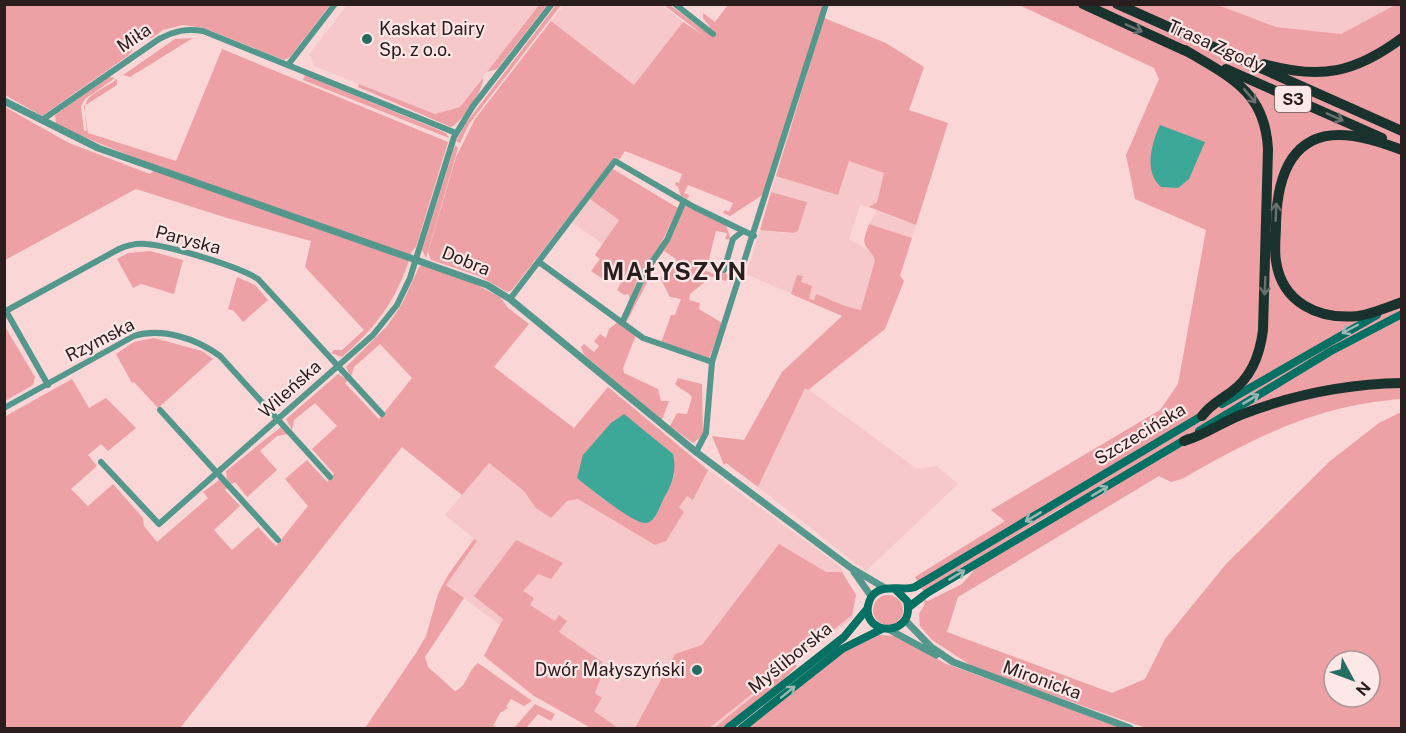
<svg xmlns="http://www.w3.org/2000/svg" width="1406" height="733" font-family="'Public Sans',sans-serif">
  <style>
    .built { fill: #f6c8c9 }
    .green { fill: #eda1a5; fill-rule: evenodd }
    .water { fill: #3da798 }
    .lines { fill: none; stroke-linecap: round; stroke-linejoin: round }
    .minor { stroke: #54988d; stroke-width: 6 }
    .tertiary { stroke: #54988d; stroke-width: 7 }
    .secondary { stroke: #057064; stroke-width: 8 }
    .motorway { stroke: #19322e; stroke-width: 10 }
    .oneway { stroke: #69716f }
    .oneway2 { stroke: #9ab7b3 }
    .poi-dot { fill: #256c62; stroke: #fee7e7; stroke-width: 2 }
    .labels { text-anchor: middle; stroke-width: 4.5; stroke-linejoin: round; paint-order: stroke }
    .shield { fill: #fee7e7; stroke: #6a5a5a; stroke-width: 1.5 }
    .shield-label { font-size: 16px; font-weight: bold; fill: #2a1d1d }
    .poi-label { font-size: 18px; fill: #2a1d1d; stroke: #fee7e7; text-anchor: start }
    .street-label { font-size: 18px; fill: #2a1d1d; stroke: #fee7e7 }
    .district-label { font-size: 24px; font-weight: bold; letter-spacing: 1.5px; fill: #2a1d1d; stroke: #fee7e7 }
  </style>
  <rect width="100%" height="100%" fill="#fbd6d7"/>
  <path class="built" d="M660,4L683,22L634,85L551,21L564,5Z
    M347,5H539L460,107L435,114L314,66L309,54Z
    M1218,5H1395L1341,34L1276,27Z
    M849,161L884,173L877,202L869,207L860,205L849,239L879,256L860,323L746,274L760,230L794,234L798,231L807,202L771,192L776,176Z
    M590,199L619,220L603,244L573,223Z
    M877,211L916,225L912,238L869,224Z
    M608,387L708,470L841,567L853,602V618L794,663L721,728H591L534,696L484,656L500,625L446,585L477,541L445,515L489,463L524,491Z
    M805,387L917,469L937,466L958,484L866,571L758,487Z"/>
  <path class="green" d="M4,5H330L290,57L284,60L204,28L183,25L163,30L152,38L142,40L135,45L129,55L42,116L5,95Z
    M539,5H547L497,69L487,72Z
    M556,5H561L469,124L460,143L456,141L466,123Z
    M664,5H670L706,32L710,27L703,18V13L715,22L728,5H823L764,194L730,216L723,213L725,210L729,212L733,203L688,185L684,193L689,195L688,199L681,196L678,187L675,185L676,182L679,183L682,174L625,151L619,160L615,157L512,290L507,292L479,276L431,260L428,252L456,157L475,119L551,21L634,85L683,22L702,34Z
    M1019,5H1218L1276,27L1341,34L1395,5H1401V399C1314,406 1256,437 1182,479L1171,482L1159,476L958,597L947,632L1112,693L1145,679L1165,639L1226,564L1330,461L1379,423L1401,412V728H1146L975,668L932,640L920,626L919,614L925,604L923,600L928,601L962,584L977,567L1069,513L1064,506L923,591L915,577L1005,521L991,510L1160,410L1178,384L1206,230L1135,199L1126,155L1159,79L1154,68ZM1334,661H1370V697H1334Z
    M824,18L886,43L924,67L909,110L948,123L916,225L869,207L877,202L884,173L849,161L838,195L776,176Z
    M193,38L130,77L123,75L175,39Z
    M222,49L448,142L416,247L412,251C397,300 379,324 342,357L331,353L334,350H342L364,330L305,267L311,241L227,218L136,189L5,260V107L69,143L150,174L158,167L64,129L56,123L55,115L109,77L115,78L85,99L81,106L84,131L87,130C81,93 88,99 117,79V85L84,106L88,133L176,161Z
    M305,75L446,133L449,138L303,80Z
    M483,78C485,88 461,123 451,127L358,87L359,84L435,114L460,107Z
    M455,145L458,148L426,258L422,250Z
    M613,169L678,208L659,248L637,280L630,299L628,294L624,295L617,290L623,279L608,270L603,279L591,271L600,259L595,255L619,220L590,199Z
    M771,192L807,202L798,231L794,233L760,230Z
    M686,204L726,225L731,240L725,239L727,233L716,231L706,271L714,274L716,269L737,279L735,282L728,277L726,281L705,275L706,281L690,294L689,300L700,303L699,309L722,323L709,359L661,343L671,315H675L681,299L670,297L660,278L676,259L664,251L651,269L653,271L626,323L624,321L639,288Z
    M869,224L912,238L900,276L904,281L885,329L808,390L805,388L758,487L726,463L724,465L712,436L744,440L782,372L842,316L791,294L797,275L803,276L801,282L812,286L809,299L814,300L816,294C832,300 844,307 861,310L875,260C867,242 859,251 869,224Z
    M150,251L183,260L174,294L141,284L133,288L117,259L128,253Z
    M423,265L471,282L500,297L508,308L529,324L494,367L574,428L608,387L708,470L693,500L687,496L679,507L684,512L666,541L655,545L578,499L567,501L551,518L536,508L524,491L489,463L462,495L402,447L180,728H5L4,417L72,379L89,408L106,398L136,428L108,451L101,444L88,455L97,466L71,489L88,506L113,484L143,518L144,526L157,542L208,498L203,492L219,480L228,487L225,490L240,506L214,530L232,550L258,527L276,546L308,506L285,479L307,460L327,482L334,474L312,449L337,426L315,403L294,420L292,430L286,419L338,374L348,380L345,383L379,419L412,378L380,344L354,367L351,377L346,367L387,326L402,304L419,267ZM675,473L655,518L643,523L604,500L577,478Z
    M237,277L255,285L268,300L243,322L234,311L228,309Z
    M618,322L636,335L623,368L624,373L658,389L661,401H669L662,420L584,355L581,347L584,344L594,352L599,346L594,341L600,334L606,338L609,329Z
    M4,325L35,377L33,385L5,401Z
    M154,338L202,351L213,359L158,408L134,382L132,383L116,354L134,342Z
    M678,378L702,384L703,435L693,443L670,426L677,413L687,414L692,397C687,390 680,390 675,384Z
    M281,427L288,434L277,436L260,451L277,470L247,497L235,482L232,484L227,479L226,471Z
    M474,539L477,541L446,585L464,598L425,657L428,667L455,691C468,686 467,671 478,663L532,701L524,706L511,699L506,707L508,708L500,713L493,726L501,728H365L416,653L426,636L438,594L448,575Z
    M516,540L563,563L551,579L538,574L523,591L534,598L530,605L555,621L559,615L567,621L559,632L602,662L600,667L604,669L595,693L602,698L594,711L618,728H591L534,696L484,656L503,619L474,596Z
    M779,544L826,572H842L856,595L852,615L709,728H635L675,654L702,645Z
    M873 610a15 15 0 1 1 30 0a15 15 0 1 1-30 0Z
    M878,635L898,636L944,663L1122,728H748L844,652Z
    M794,663L797,666L781,682L723,728H714Z
    M535,704L555,714L551,721L538,714L526,728H514Z"/>
  <path class="water" d="M1160,125L1205,142L1189,179L1178,188L1161,187C1143,171 1152,143 1160,125Z
    M624,414L673,454C677,471 672,484 664,498C660,505 656,522 646,523C635,525 588,487 577,478L583,455L611,423Z"/>
  <g class="lines">
    <path class="minor" d="M675,4L713,34
      M288,65L335,4
      M42,120L159,39C175,31 186,28 203,31L456,133
      M539,262L643,338L712,362
      M724,270L733,239L743,231
      M510,299L615,161L694,207L754,236
      M6,311L48,385
      M4,312L119,249C128,245 137,243 146,244C170,246 238,266 258,279L382,414
      M622,323L645,272L667,240L684,201
      M4,408L134,336C162,327 197,339 220,356L330,477
      M160,410L278,540
      M696,452L706,433L712,362L826,4
      M101,462L159,524L373,335L397,305L410,278L454,137L473,106L552,4"/>
    <path class="tertiary" d="M4,101L98,148L487,285L510,299L696,452L851,568L885,588
      M854,572L871,596
      M905,620L931,647L953,662L1130,728
      M888,629L936,655"/>
    <path class="secondary" d="M1222,404L1377,315
      M1199,431L1331,351L1402,314
      M895,589L907,601C916,637 863,637 868,606C869,600 872,594 878,591C889,585 903,591 915,587L1205,414
      M909,607L927,593L1188,438
      M728,728L844,637L867,609
      M742,728L842,649L882,629"/>
    <path class="motorway" d="M1083,4L1190,53
      M1117,4L1402,131
      M1185,50C1230,77 1265,91 1268,149L1263,330C1260,355 1252,377 1231,392C1220,400 1210,405 1202,416
      M1264,64C1320,80 1355,73 1402,38
      M1226,69L1382,138
      M1402,150C1386,144 1369,138 1353,136C1292,127 1277,176 1276,224C1276,236 1274,249 1276,261C1282,303 1319,320 1358,316C1372,314 1388,307 1402,302
      M1184,441C1205,435 1222,422 1243,414C1295,394 1346,384 1402,383"/>
  </g>
  <defs><path id="oneway-shaft" d="M-6 0H5M1.5-3L5.5 0L1.5 3" fill="none" stroke-width="1.6" stroke-linecap="round" stroke-linejoin="round" transform="scale(1.5)"/></defs>
  <g class="oneway">
    <use href="#oneway-shaft" transform="translate(1134 28) rotate(24)"/>
    <use href="#oneway-shaft" transform="translate(1250 96) rotate(50)"/>
    <use href="#oneway-shaft" transform="translate(1335 117) rotate(24)"/>
    <use href="#oneway-shaft" transform="translate(1276 212) rotate(-88)"/>
    <use href="#oneway-shaft" transform="translate(1265 286) rotate(92)"/>
  </g>
  <g class="oneway2">
    <use href="#oneway-shaft" transform="translate(1350 329) rotate(152)"/>
    <use href="#oneway-shaft" transform="translate(1251 399) rotate(-31)"/>
    <use href="#oneway-shaft" transform="translate(1100 491) rotate(-31)"/>
    <use href="#oneway-shaft" transform="translate(1033 517) rotate(149)"/>
    <use href="#oneway-shaft" transform="translate(957 575) rotate(-31)"/>
    <use href="#oneway-shaft" transform="translate(788 692) rotate(-39)"/>
  </g>
  <g class="poi-dot">
    <circle cx="367" cy="39" r="6"/>
    <circle cx="697" cy="670" r="6"/>
  </g>
  <g class="labels">
    <rect class="shield" x="1275" y="86" width="36" height="26" rx="4.5"/>
    <g class="shield-label">
      <text x="1293" y="105">S3</text>
    </g>
    <g class="poi-label">
      <text x="379" y="35">Kaskat Dairy<tspan x="379" dy="21">Sp. z o.o.</tspan></text>
      <text x="685" y="676" text-anchor="end">Dwór Małyszyński</text>
    </g>
    <g class="street-label">
      <text transform="translate(134 38) rotate(-34)" y="6">Miła</text>
      <text transform="translate(1216 46) rotate(24)" y="6">Trasa Zgody</text>
      <text transform="translate(188 240) rotate(15)" y="6">Paryska</text>
      <text transform="translate(466 261) rotate(22)" y="6">Dobra</text>
      <text transform="translate(100 340) rotate(-27)" y="6">Rzymska</text>
      <text transform="translate(290 389) rotate(-42)" y="6">Wileńska</text>
      <text transform="translate(1140 434) rotate(-31)" y="6">Szczecińska</text>
      <text transform="translate(790 658) rotate(-39)" y="6">Myśliborska</text>
      <text transform="translate(1042 680) rotate(20)" y="6">Mironicka</text>
    </g>
    <g class="district-label">
      <text x="675" y="280">MAŁYSZYN</text>
    </g>
  </g>
  <rect width="1406" height="733" fill="none" stroke="#2a1d1d" stroke-width="12"/>
  <g transform="translate(1352 679) rotate(131)"><circle r="28" fill="#fee7e7" stroke="#a99696" stroke-width="1.5"/>
  <path d="M0-4.5L10 22L0 15L-10 22Z" fill="#256c62"/>
  <text y="-9" font-size="16" font-weight="bold" text-anchor="middle" fill="#2a1d1d">N</text>
  </g>
</svg>
